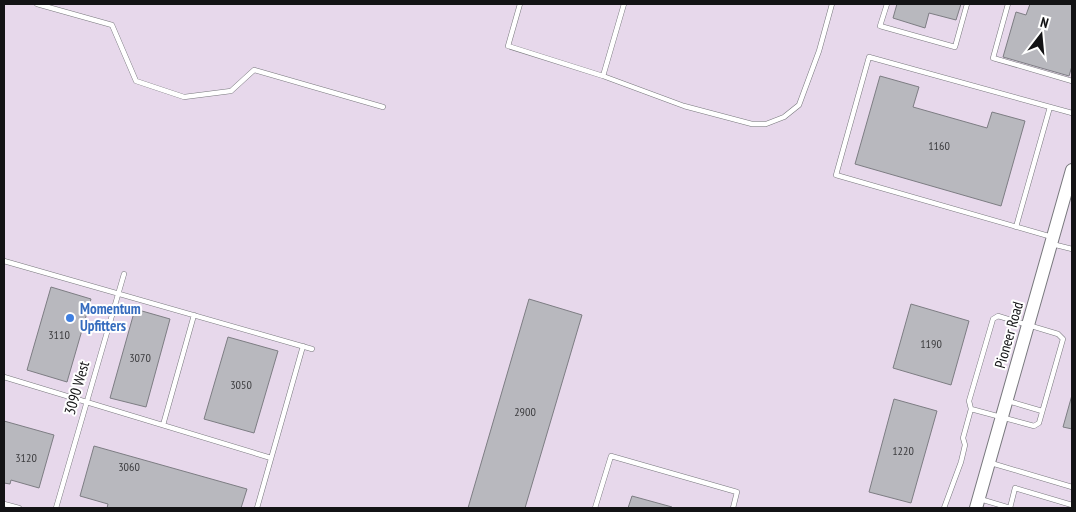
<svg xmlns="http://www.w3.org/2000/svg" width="1076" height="512" font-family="'PT Sans Narrow',sans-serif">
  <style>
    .industrial { fill: #e7d8eb }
    .building { fill: #b8b8be; stroke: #7d7d83 }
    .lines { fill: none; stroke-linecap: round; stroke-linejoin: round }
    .lane-casing { stroke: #78787d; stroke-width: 5.5 }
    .secondary-casing { stroke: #78787d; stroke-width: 14 }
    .lane { stroke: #fff; stroke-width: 4.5 }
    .secondary { stroke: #fff; stroke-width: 12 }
    .shop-dot { fill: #3f7fe0; stroke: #fff; stroke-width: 2 }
    .labels { text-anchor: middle; stroke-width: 4; stroke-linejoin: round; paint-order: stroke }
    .number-label { font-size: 12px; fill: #3c3c3f }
    .shop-label { font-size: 15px; font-weight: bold; fill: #366cbe; stroke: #fff; text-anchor: start }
    .street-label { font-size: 15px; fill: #131315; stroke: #fff }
  </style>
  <rect width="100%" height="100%" fill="#e7e7ee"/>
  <path class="industrial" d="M4,4H1072V508H4Z"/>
  <path class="building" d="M897,4H961L956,20L929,13L925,28L893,18Z
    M1030,4H1072V66L1069,76L1003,57L1016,12L1026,15Z
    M880,76L919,87L913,107L987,128L992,112L1025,121L1001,206L855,164Z
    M51,287L91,299L67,382L27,370Z
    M529,299L582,315L525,508H468Z
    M911,304L969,321L951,385L893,368Z
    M135,309L170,319L146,407L110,398Z
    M228,337L278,351L254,433L204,419Z
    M1072,395V429L1063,427Z
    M894,399L937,411L911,503L869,492Z
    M4,421L54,435L39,488L11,480L10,484L4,483Z
    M94,446L247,489L241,508H107L108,504L80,496Z
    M632,496L672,507V508H628Z"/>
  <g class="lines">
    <g class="lane-casing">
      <path id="lane" d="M37,4L112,25L136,81L184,97L231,91L254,70L383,107
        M520,4L508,46L603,76
        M624,4L603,76L684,106L752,124H766L784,117L799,105L819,51L832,4
        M887,4L880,26L955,47L967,4
        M1008,4L993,58L1072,81
        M1016,227L1050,107
        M1052,237L836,175L869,57L1072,113
        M1052,244L1072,249
        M4,261L312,349
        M998,316L1058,334L1063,339L1039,423L1034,426L971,409L969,401L993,319Z
        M4,377L271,458
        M1008,401L1042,411
        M163,425L194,315
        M991,463L1072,487
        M980,499L1010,508
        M4,504L19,508
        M56,508L124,274
        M257,508L303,346
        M595,508L611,456L737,492L733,508
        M944,508L961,462L965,445L963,438L971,409
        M1010,508L1015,488L1072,505"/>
    </g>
    <g class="secondary-casing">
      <path id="secondary" d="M976,508L1072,170"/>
    </g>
    <use href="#lane" class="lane"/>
    <use href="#secondary" class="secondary"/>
  </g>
  <circle class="shop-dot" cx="70" cy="318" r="5"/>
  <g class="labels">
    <g class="number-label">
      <text x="939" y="150">1160</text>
      <text x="59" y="339">3110</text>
      <text x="931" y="348">1190</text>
      <text x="140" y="362">3070</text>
      <text x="241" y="389">3050</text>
      <text x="525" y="416">2900</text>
      <text x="903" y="455">1220</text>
      <text x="26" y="462">3120</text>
      <text x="129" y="471">3060</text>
    </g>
    <g class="shop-label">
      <text x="80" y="314">Momentum<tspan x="80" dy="17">Upfitters</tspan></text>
    </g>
    <g class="street-label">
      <text transform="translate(1009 335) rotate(-74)" y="5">Pioneer Road</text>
      <text transform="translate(77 388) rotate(-74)" y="5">3090 West</text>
    </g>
  </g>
  <rect width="1076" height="512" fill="none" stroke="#131315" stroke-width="10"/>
  <g transform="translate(1041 35) rotate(16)" stroke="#ffffff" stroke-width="4" paint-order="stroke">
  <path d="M0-4L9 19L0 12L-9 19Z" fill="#131315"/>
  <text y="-8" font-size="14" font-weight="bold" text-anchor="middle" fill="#131315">N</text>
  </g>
</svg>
